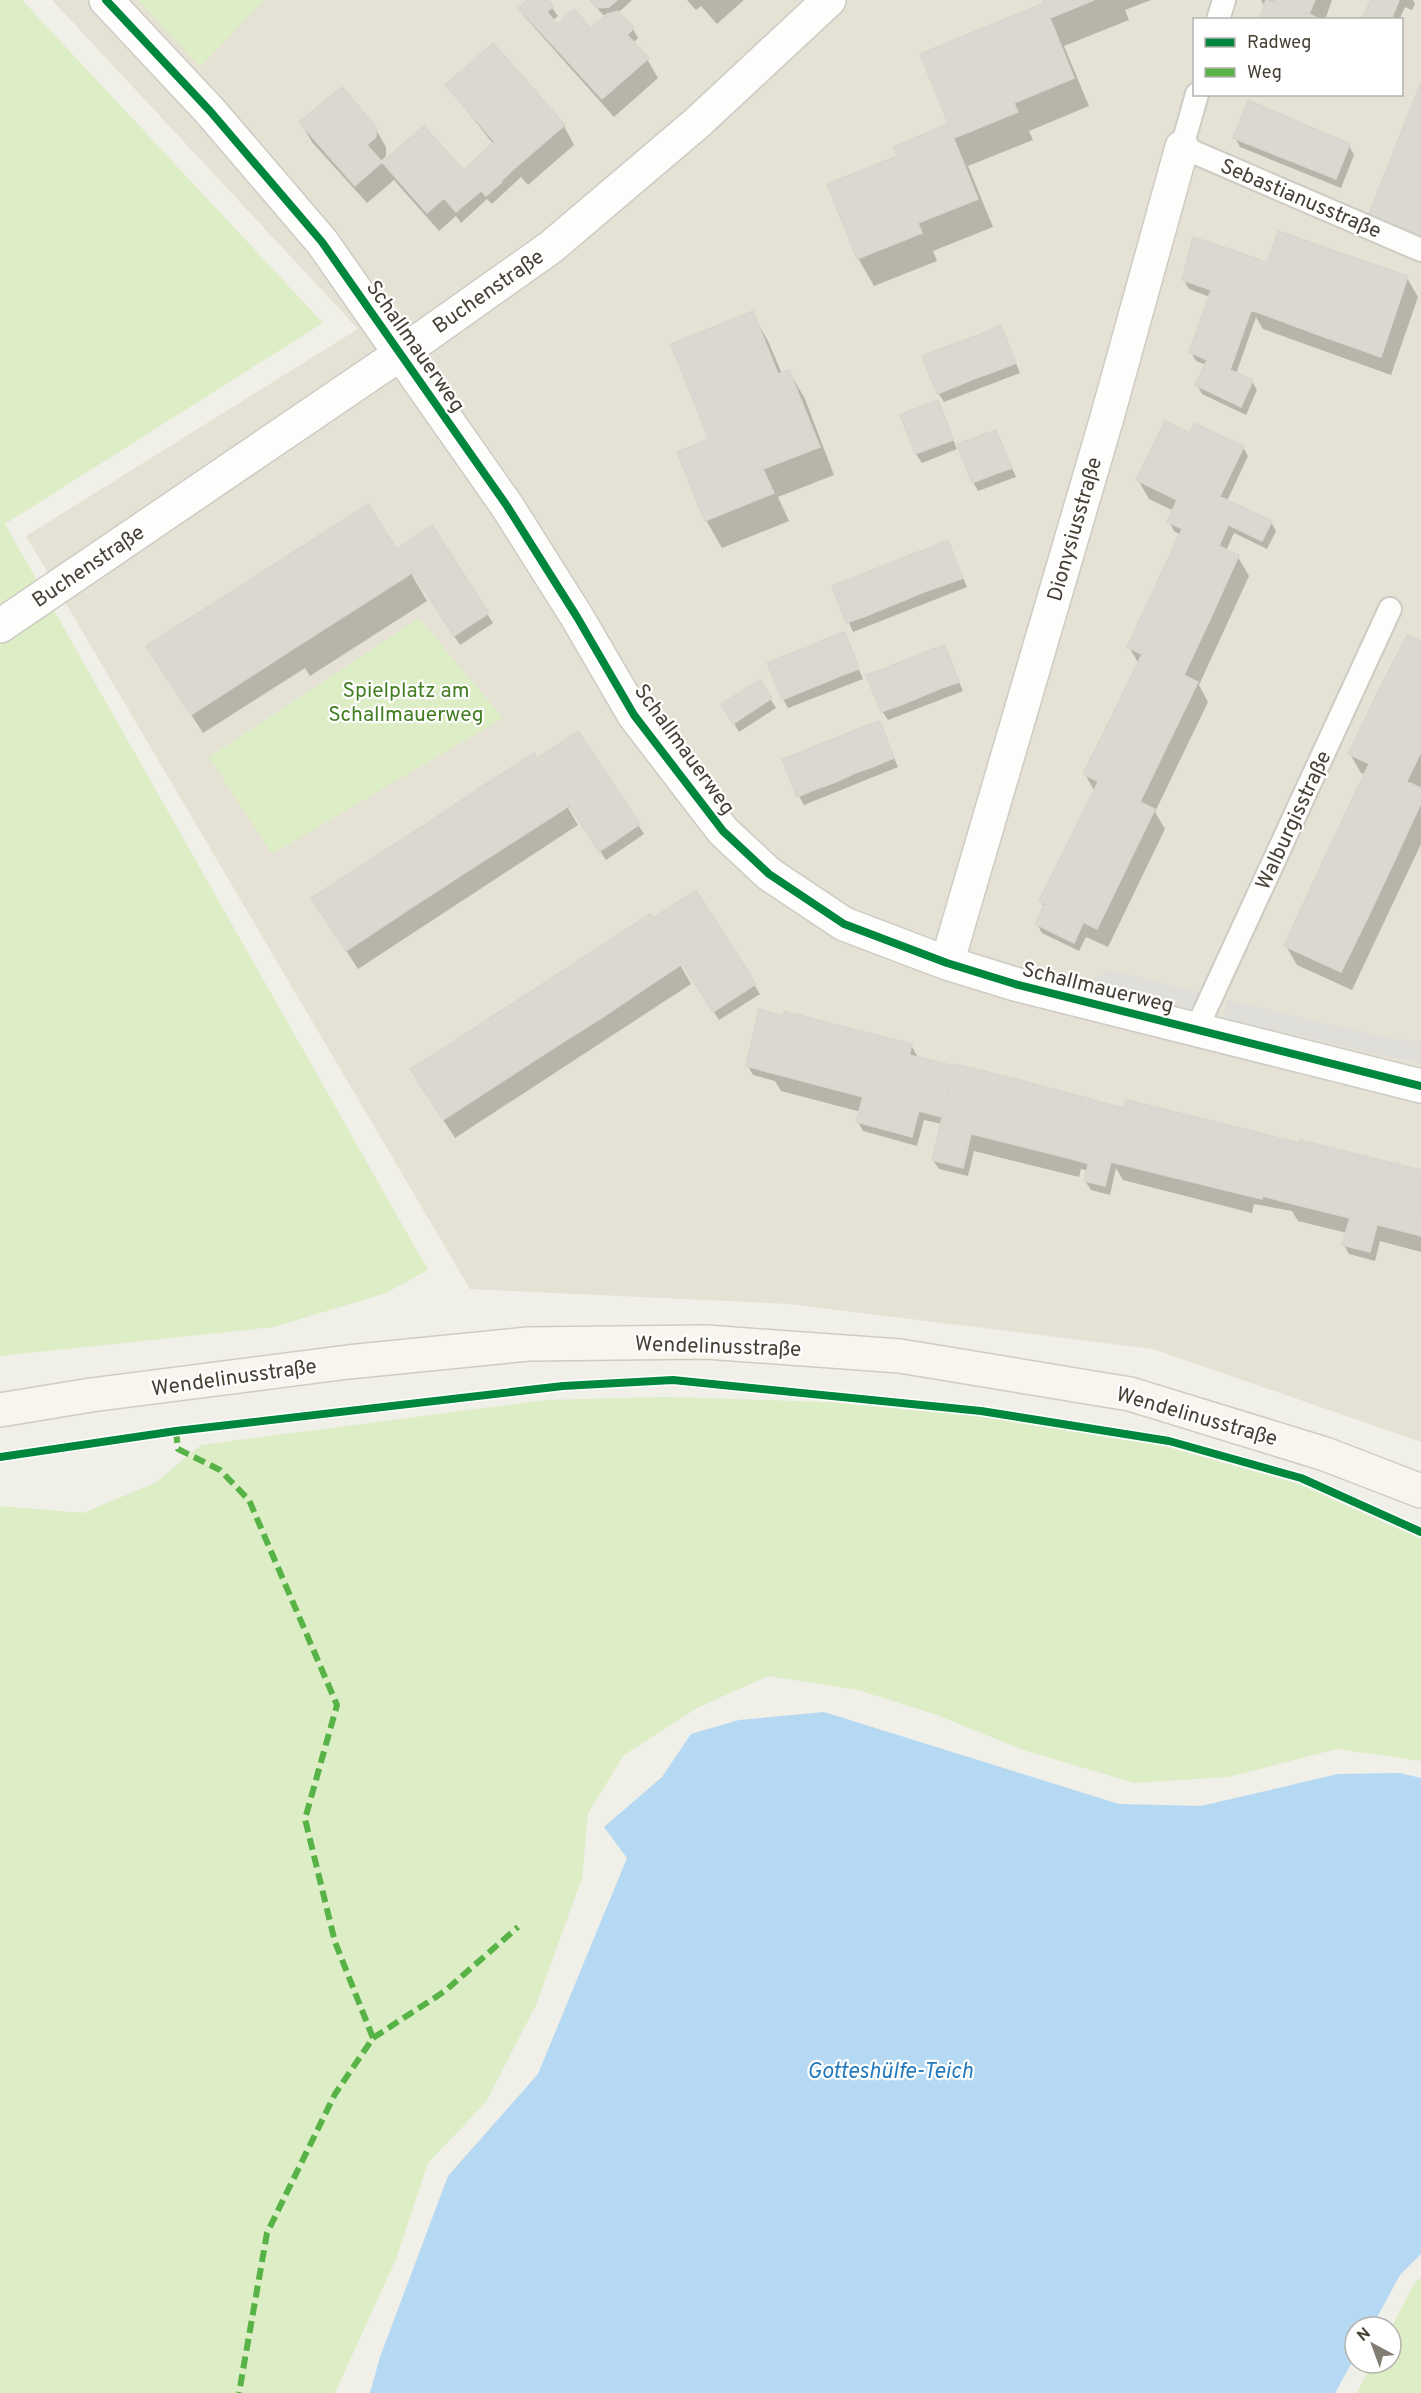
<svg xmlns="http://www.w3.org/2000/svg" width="1421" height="2393" font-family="Overpass,sans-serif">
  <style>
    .residential { fill: #e5e1d5; fill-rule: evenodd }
    .green { fill: #ddedc6 }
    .parking { fill: #e0ded8 }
    .water { fill: #b5d9f2 }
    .shadow { fill: #0003 }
    .building { fill: #dad8d1; stroke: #d9d6ce; stroke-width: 1.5 }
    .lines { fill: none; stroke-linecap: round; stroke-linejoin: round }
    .service-casing { stroke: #cdcbc4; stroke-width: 26 }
    .minor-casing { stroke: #cdcbc4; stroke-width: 36 }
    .secondary-casing { stroke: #d0ccbf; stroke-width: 36 }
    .service { stroke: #fdfdfc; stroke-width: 22 }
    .minor { stroke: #fdfdfc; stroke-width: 33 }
    .secondary { stroke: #f7f5ee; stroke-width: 33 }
    .quiet { stroke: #57b346; stroke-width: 6; stroke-dasharray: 12 6; stroke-linecap: butt }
    .cycleway-casing { stroke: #fff; stroke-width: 11 }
    .cycleway { stroke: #00873e; stroke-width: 8 }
    .labels { text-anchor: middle; stroke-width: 4.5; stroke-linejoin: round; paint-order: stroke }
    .street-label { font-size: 21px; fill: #474034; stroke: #fff }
    .park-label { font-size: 21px; fill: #447e22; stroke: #fff }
    .water-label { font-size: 22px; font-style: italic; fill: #247abc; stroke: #fff }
  </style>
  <rect width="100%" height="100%" fill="#f0efe8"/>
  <path class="residential" d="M52,0H1421V1442L1153,1349L789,1304L470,1289L26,536L358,329ZM1194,20H1402V94H1194Z"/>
  <path class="green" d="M0,0H22L323,323L5,524L428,1270L386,1293L274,1327L0,1356Z
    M138,0H264L200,67Z
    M419,618L503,718L272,854L209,757Z
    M664,1397L828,1402L976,1416L1164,1446L1299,1484L1421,1539V1761L1337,1749L1228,1777L1135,1783L1026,1751L934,1714L858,1690L768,1676L697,1708L624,1755L588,1813L582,1878L536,2005L486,2102L428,2163L396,2259L335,2393H0V1506L83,1513L155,1483L201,1445L546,1400Z
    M1421,2277V2393H1357L1372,2363H1391V2328L1414,2284Z"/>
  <path class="parking" d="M1109,969L1200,993L1194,1010L1088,983Z
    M1227,1000L1385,1037L1421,1043V1062L1380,1055L1223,1018Z"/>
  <path class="water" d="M824,1712L1119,1804L1201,1806L1338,1774L1400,1773L1421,1778V2254L1400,2275L1372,2327H1355V2357L1335,2393H370L380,2357L448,2176L538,2074L627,1858L604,1827L662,1777L691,1734L739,1720Z"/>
  <path class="shadow" d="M529,0H546L558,16L552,21L557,26L590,30L608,15H603L590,0H632L618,13L633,29L638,38L633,43L647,59L658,78L614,117L525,17L520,8Z
    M687,0H744L717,24L701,6L696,10Z
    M1044,0H1151L1125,10L1129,20L1064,46L1089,106L1029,131L1033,140L968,166L993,227L933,251L937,261L874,286L858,258L899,157L895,147L950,125L922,54L1046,4Z
    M1261,0H1332L1325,20H1260L1265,7Z
    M1373,0H1413L1415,4L1412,10L1405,7L1399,20H1364Z
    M447,85L564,126L574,145L528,185L521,177L492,204L487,199L461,223L456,216L439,231L394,180L367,203L312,142L301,123L375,128L386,147V156L380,162L382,164L424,128L463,172L494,145Z
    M1421,85V243L1376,223L1371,214Z
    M1235,138L1349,146L1354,155L1341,188L1240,147Z
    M1266,264L1268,266L1407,278L1418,297L1391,375L1263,329L1256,317L1236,374L1252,381L1257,390L1246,415L1202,394L1197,385L1206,365L1196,361L1191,352L1210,297L1189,289L1183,279Z
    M752,313L768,341L782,374L789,371L805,399L834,475L778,497L789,521L722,548L706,520L710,440Z
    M1005,336L1020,373L944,402L938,393Z
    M937,402L957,449L922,463L916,454Z
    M1195,425L1243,447L1248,456L1227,501L1271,522L1276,531L1267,549L1234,533L1226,551L1238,557L1249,576L1199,685L1208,702L1155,812L1165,829L1108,947L1086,937L1079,951L1042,933L1037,924L1044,907L1041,901L1095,792L1085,774L1139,664L1129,647L1181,535L1174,531L1169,522L1174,511L1149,499L1138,480L1194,437L1191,433Z
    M996,432L1016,477L978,491L973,482Z
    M432,527L493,623L460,645L414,574L412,575L427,601L310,676L305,668L203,733L159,665L396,551Z
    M948,542L967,587L853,632L834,587Z
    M844,634L863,679L788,708L783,699Z
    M1421,643V844L1352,990L1297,965L1286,946L1366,775L1361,773L1350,754Z
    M944,646L963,691L888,720L882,711Z
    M760,682L776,708L739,732L723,705Z
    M879,723L898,767L804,805L799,796Z
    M578,733L644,834L606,860L571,807L568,808L578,825L358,969L313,899Z
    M695,892L760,994L719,1020L680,959L678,961L691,984L455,1138L423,1089L660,928Z
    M911,1045L919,1059L955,1068L956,1066L1125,1110L1127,1101L1298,1144L1300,1147L1421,1172V1252L1380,1241L1375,1261L1349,1254L1344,1245L1347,1233L1298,1221L1292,1211L1254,1204L1252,1213L1123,1180L1116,1168L1110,1195L1091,1190L1085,1181L1088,1171L1081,1169L1079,1177L974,1151L968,1176L939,1169L933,1160L944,1128L942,1124L924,1120L917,1146L863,1131L858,1122L861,1112L781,1091L775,1081L753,1075L748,1066Z"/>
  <path class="building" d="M527,0H548L554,6L547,12L557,24L574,9L591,28L561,54L518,8Z
    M591,0H617L609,7L598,8Z
    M1043,0H1094L1050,18Z
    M1266,0L1287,6L1282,20H1259Z
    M1273,0H1315L1309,14Z
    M1371,0H1399L1391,20L1366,10Z
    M1044,3L1074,78L1014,103L1018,112L954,138L920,54Z
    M1287,6L1309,14L1322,20H1282Z
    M1366,10L1388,20H1362Z
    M618,11L634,28L627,35L607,14Z
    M607,14L649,58L602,99L561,54Z
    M493,43L517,70L469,112L445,85Z
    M517,70L565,125L516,167L469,112Z
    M1421,82V203L1380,186Z
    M342,87L376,127V137L367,145L382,162L355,186L299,122Z
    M1248,100L1350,144L1336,179L1233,138Z
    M948,124L978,199L918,223L922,233L857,259L827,184L897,156L893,147Z
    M424,126L475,183L450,205L444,198L427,213L382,162Z
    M494,142L516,167L501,181L479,155Z
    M479,155L502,182L486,196L463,171Z
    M475,183L481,191L456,212L450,205Z
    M1380,186L1421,203V237L1369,214Z
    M1278,231L1344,254L1316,334L1251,310Z
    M1193,237L1247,255L1232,297L1182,280Z
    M1344,254L1408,276L1381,357L1316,334Z
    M1247,255L1267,263L1253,305L1232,297Z
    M1211,290L1253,305L1230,370L1189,352Z
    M753,311L778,374L789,370L820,447L763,469L774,493L705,521L677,452L709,439L671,344Z
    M1001,325L1016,363L996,371L981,334Z
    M981,334L996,371L976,378L962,341Z
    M962,341L976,378L957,386L942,348Z
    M942,348L957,386L937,394L922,356Z
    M1207,360L1253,380L1241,407L1195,385Z
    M938,400L946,420L908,435L900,415Z
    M946,420L953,440L915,454L908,435Z
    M1165,421L1206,441L1177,500L1136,480Z
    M1194,423L1211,431L1206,441L1190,433Z
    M996,430L1012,468L992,475L977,437Z
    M1211,431L1244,446L1220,496L1187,481Z
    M977,437L992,475L972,483L957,444Z
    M1187,481L1272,521L1262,541L1177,500Z
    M1177,500L1228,525L1219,546L1167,522Z
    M368,504L412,573L293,649L250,580Z
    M432,525L489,613L454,636L397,549Z
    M1182,529L1239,555L1212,615L1155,587Z
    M948,540L963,578L944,585L929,548Z
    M929,548L944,585L924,592L910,555Z
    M910,555L924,592L905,600L891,563Z
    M891,563L905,600L885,608L870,571Z
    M870,571L885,608L866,616L851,579Z
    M851,579L866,616L846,623L832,586Z
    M250,580L293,649L191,715L146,646Z
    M1155,587L1212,615L1184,675L1127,647Z
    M845,632L859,669L840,676L825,639Z
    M1407,635L1421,641V715L1377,694Z
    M825,639L840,676L821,684L806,648Z
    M945,645L959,682L939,689L925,652Z
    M806,648L821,684L801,692L786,655Z
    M925,652L939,689L920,697L905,660Z
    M1142,654L1198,682L1169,742L1112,716Z
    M786,655L801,692L782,700L767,663Z
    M905,660L920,697L901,705L886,668Z
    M886,668L901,705L881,712L866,675Z
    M760,680L772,698L733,724L721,704Z
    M1377,694L1421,715V752L1407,781L1348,754Z
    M1112,716L1169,742L1140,802L1083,774Z
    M880,721L894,758L875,766L860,728Z
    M860,728L875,766L855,773L841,736Z
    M578,731L640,824L599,852L538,758Z
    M841,736L855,773L836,782L821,744Z
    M821,744L836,782L816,789L802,752Z
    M802,752L816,789L797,797L782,759Z
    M534,753L569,806L513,842L478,789Z
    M1369,764L1421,788V803L1398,853L1340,825Z
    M1098,782L1155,809L1126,869L1069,841Z
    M478,789L513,842L457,878L423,826Z
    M1340,825L1398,853L1370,913L1312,885Z
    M423,826L457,878L402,914L367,862Z
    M1069,841L1126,869L1097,929L1039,901Z
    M367,862L402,914L346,951L311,898Z
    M1312,885L1370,913L1341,972L1284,946Z
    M696,890L756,984L713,1012L653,918Z
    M1045,903L1083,923L1074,943L1035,924Z
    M650,914L682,964L643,990L610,940Z
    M610,940L643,990L603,1017L570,966Z
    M570,966L603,1017L563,1042L530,992Z
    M530,992L563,1042L523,1068L490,1018Z
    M759,1009L783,1016L768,1072L746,1066Z
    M784,1011L849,1028L833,1089L768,1072Z
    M490,1018L523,1068L483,1094L450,1044Z
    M849,1028L912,1044L897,1106L833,1089Z
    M450,1044L483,1094L443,1120L410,1069Z
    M909,1055L931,1060L919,1111L897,1106Z
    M931,1060L954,1066L942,1117L919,1111Z
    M955,1064L1020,1080L1004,1142L940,1126Z
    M1020,1080L1083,1097L1068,1158L1004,1142Z
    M863,1097L901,1106L894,1132L856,1122Z
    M1083,1097L1104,1103L1089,1164L1068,1158Z
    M1126,1100L1191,1116L1176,1178L1111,1162Z
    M1104,1103L1124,1108L1105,1186L1084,1181Z
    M901,1106L919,1111L916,1121L898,1117Z
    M1191,1116L1257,1132L1241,1194L1176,1178Z
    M898,1117L916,1121L912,1137L894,1132Z
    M940,1126L971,1134L963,1168L932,1160Z
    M1257,1132L1278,1138L1262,1199L1241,1194Z
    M1278,1138L1299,1143L1285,1202L1263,1196Z
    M1300,1140L1365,1156L1350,1218L1285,1202Z
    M1365,1156L1421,1170V1206L1414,1234L1350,1218Z
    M1421,1206V1236L1414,1234Z
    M1350,1218L1377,1225L1370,1252L1342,1245Z"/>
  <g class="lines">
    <g class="service-casing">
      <path id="service" d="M1218,20L1224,0
        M1197,94L1182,147L1421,250
        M1196,1030L1390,609"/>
    </g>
    <g class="minor-casing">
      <path id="minor" d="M106,0L210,111L322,242L507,506L577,617L634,715L723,831L769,874L844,924L947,963L1015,984L1421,1086
        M0,626L400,354L551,247L697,123L829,0
        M947,963L1106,421L1182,147"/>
    </g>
    <g class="secondary-casing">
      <path id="secondary" d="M0,1410L91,1395L348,1362L528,1344L706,1342L900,1356L1130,1394L1325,1454L1421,1491"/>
    </g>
    <use href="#service" class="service"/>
    <use href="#minor" class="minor"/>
    <use href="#secondary" class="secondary"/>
    <path class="quiet" d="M176,1431L178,1449L220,1470L249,1500L337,1705L305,1819L335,1942L373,2038L335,2094L267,2233L239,2393
      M373,2038L445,1991L518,1927"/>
    <g class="cycleway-casing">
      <path id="cycleway" d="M106,0L210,111L322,242L507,506L577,617L634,715L723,831L769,874L844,924L947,963L1015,984L1421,1086
        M0,1457L176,1431L563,1386L673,1380L981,1411L1169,1441L1301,1478L1421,1532"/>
    </g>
    <use href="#cycleway" class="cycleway"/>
  </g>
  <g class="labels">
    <g class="street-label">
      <text transform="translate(1301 198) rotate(23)" y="7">Sebastianusstraße</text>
      <text transform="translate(488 291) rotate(-35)" y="7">Buchenstraße</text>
      <text transform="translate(416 346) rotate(55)" y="7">Schallmauerweg</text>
      <text transform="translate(1074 529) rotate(-74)" y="7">Dionysiusstraße</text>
      <text transform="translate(88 566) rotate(-34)" y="7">Buchenstraße</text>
      <text transform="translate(685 749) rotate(54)" y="7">Schallmauerweg</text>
      <text transform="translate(1293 820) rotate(-65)" y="7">Walburgisstraße</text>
      <text transform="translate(1098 987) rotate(14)" y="7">Schallmauerweg</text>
      <text transform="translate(718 1346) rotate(2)" y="7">Wendelinusstraße</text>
      <text transform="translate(234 1377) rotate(-8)" y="7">Wendelinusstraße</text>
      <text transform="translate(1197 1416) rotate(16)" y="7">Wendelinusstraße</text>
    </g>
    <g class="park-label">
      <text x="406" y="697">Spielplatz am<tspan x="406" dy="24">Schallmauerweg</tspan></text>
    </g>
    <g class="water-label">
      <text x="890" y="2078">Gotteshülfe-Teich</text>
    </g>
  </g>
  <rect x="1193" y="18" width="210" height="78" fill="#ffffff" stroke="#b5b3ae" stroke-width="1.5"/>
  <rect x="1205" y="38" width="30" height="9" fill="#00873e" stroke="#b5b3ae" stroke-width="1.5"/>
  <text x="1247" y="48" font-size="18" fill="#474034">Radweg</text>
  <rect x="1205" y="68" width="30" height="9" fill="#57b346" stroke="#b5b3ae" stroke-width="1.5"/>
  <text x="1247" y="78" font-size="18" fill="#474034">Weg</text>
  <g transform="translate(1373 2345) rotate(319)"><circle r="28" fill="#ffffff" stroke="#b5b3ae" stroke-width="1.5"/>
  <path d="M0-4.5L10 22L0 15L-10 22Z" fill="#827d73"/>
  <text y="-9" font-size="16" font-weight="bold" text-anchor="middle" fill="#474034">N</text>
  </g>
</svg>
